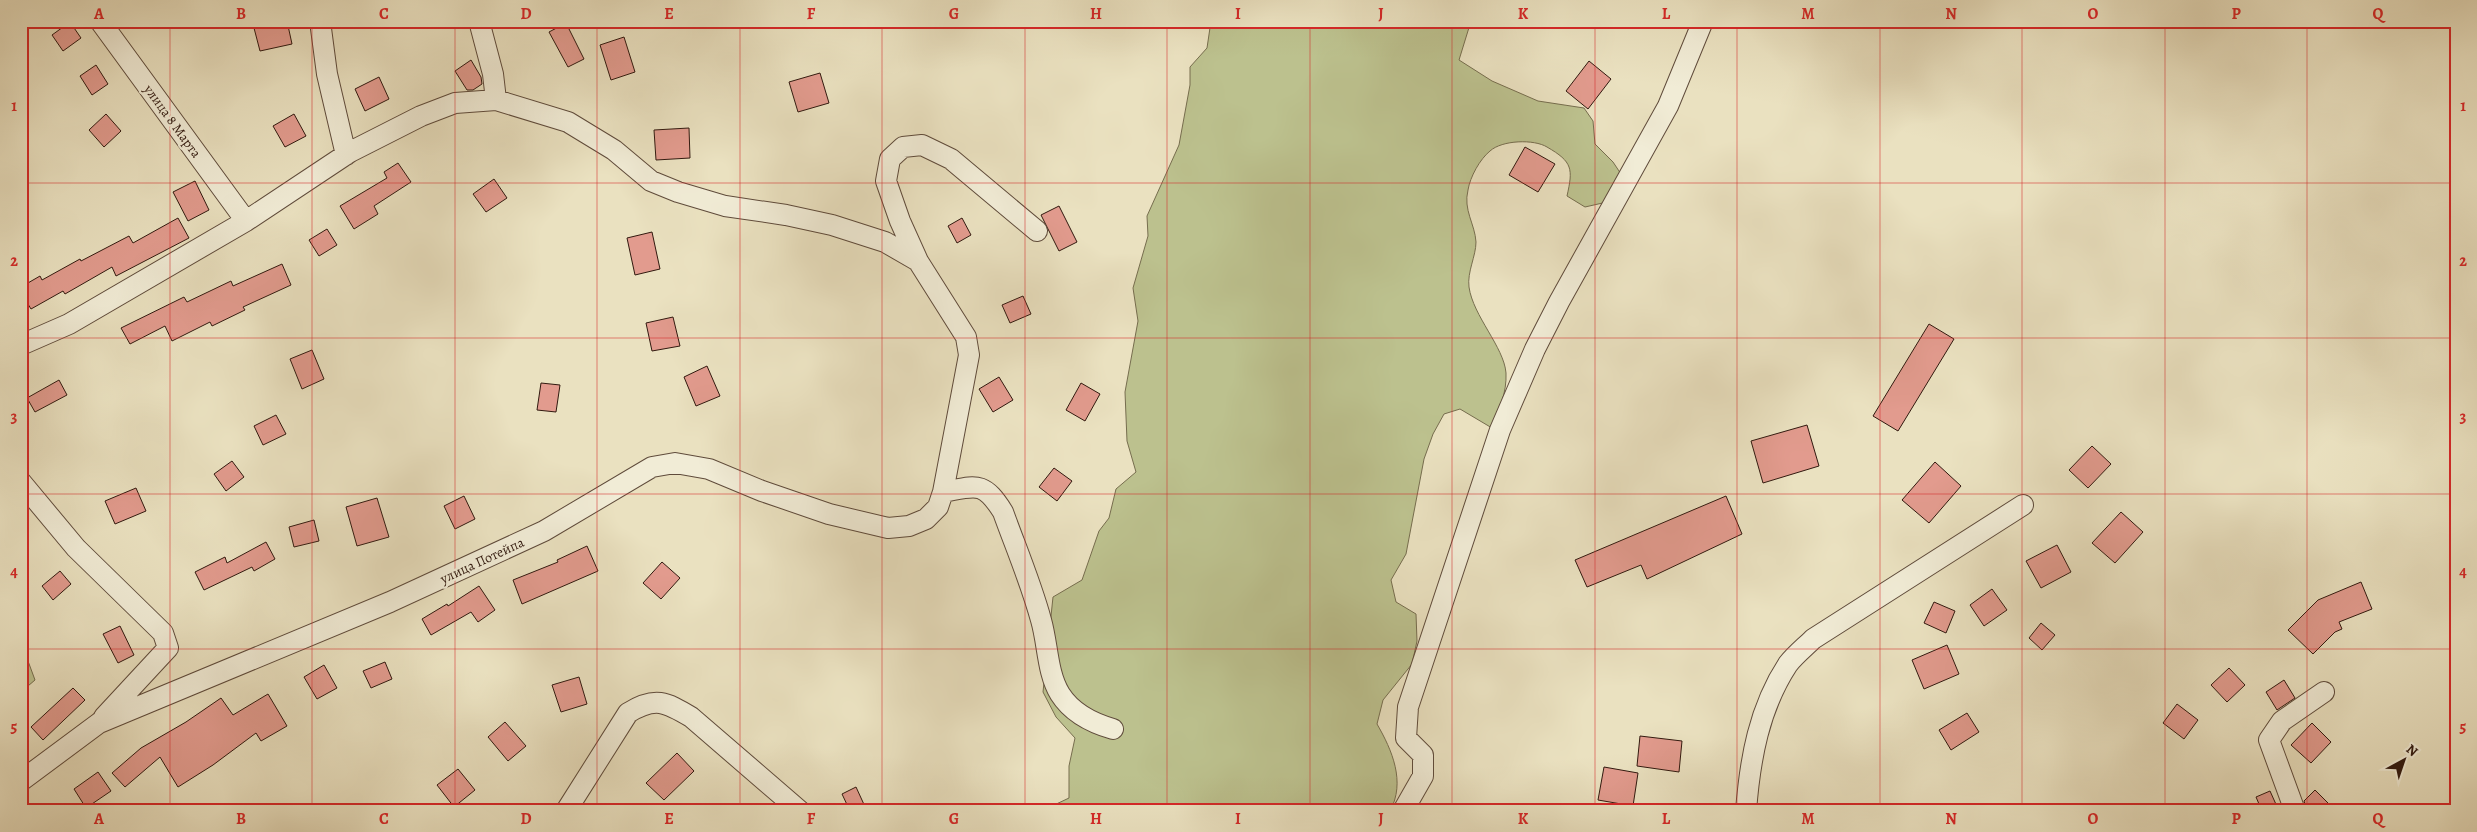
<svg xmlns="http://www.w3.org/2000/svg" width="2477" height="832" font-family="Alegreya,serif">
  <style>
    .green { fill: #bcc18e; stroke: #766d4e }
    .building { fill: #e29b8e; stroke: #31190f }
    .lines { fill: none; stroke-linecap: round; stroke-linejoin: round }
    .street-casing { stroke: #5f4b3b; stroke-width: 22 }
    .street { stroke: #f1ecd6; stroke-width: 20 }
    .grid { fill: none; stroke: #d62828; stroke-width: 1; stroke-opacity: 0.55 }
    .labels { text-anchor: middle; stroke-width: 4.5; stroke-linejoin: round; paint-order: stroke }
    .street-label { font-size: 14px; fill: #31190f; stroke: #f1ecd6 }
    .neatline { fill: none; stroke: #d62828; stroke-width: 2 }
    .grid-label { font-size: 16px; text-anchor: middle; font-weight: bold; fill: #d62828 }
  </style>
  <rect width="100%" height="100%" fill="#eae1c0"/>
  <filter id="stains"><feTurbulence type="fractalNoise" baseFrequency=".004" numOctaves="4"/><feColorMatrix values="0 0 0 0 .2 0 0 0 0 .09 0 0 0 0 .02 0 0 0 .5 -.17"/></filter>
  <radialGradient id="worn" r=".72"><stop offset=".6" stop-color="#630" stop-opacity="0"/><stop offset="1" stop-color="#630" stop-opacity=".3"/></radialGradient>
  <path class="green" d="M1211,21H1471L1459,60L1492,81L1538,101L1584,108L1593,121L1595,144L1613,162L1621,174L1607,202L1585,207L1567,196C1573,169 1573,162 1547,147C1534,139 1502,140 1490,151C1480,159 1470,177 1468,190C1463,210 1475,224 1476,242C1476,256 1467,272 1469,287C1473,316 1504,347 1506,373C1507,392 1499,411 1492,428L1460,409L1444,414L1433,434L1424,459L1406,554L1391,580L1396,602L1416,614L1417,641L1412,664L1383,700L1377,724C1392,750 1406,782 1390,811H1049L1050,807L1069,798V766L1075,738L1056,717L1043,692L1053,597L1082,580L1099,531L1109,518L1116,489L1136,472L1127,441L1125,392L1138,321L1133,288L1148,236L1147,216L1179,145L1190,85V67L1207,48Z
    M21,642L35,680L21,692Z"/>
  <path class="building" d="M281,21H287L292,44L260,51L254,28Z
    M70,22L81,38L63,51L52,35Z
    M566,23L584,59L568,67L549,32Z
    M624,37L635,72L611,80L600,45Z
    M471,60L481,77L482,84L473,90H467L455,71Z
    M1589,61L1611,79L1588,109L1566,91Z
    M96,65L108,84L92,95L80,76Z
    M820,73L829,103L798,112L789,82Z
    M379,77L389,99L365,111L355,89Z
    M106,114L121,131L104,147L89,130Z
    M294,114L306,136L285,147L273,126Z
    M689,128L690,158L656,160L654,130Z
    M1525,147L1555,164L1538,192L1509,175Z
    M398,163L411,182L374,206L378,214L354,229L340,206L387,178L384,172Z
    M494,179L507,198L486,212L473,194Z
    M195,181L209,210L188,221L173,192Z
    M1059,206L1077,242L1059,251L1041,215Z
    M178,218L189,238L116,276L112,267L65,294L63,291L31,309L21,293V287L40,276L42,280L80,259L81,261L129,236L133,243Z
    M962,218L971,235L957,243L948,226Z
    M327,229L337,245L319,256L309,240Z
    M652,232L660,269L635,275L627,238Z
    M282,264L291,285L243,307L245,310L212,326L210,322L172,341L165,326L130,344L121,328L184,297L187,302L231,281L233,286Z
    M1023,296L1031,314L1010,323L1002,305Z
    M673,317L680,346L652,351L646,323Z
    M1929,324L1954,339L1898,431L1873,416Z
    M312,350L324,379L302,389L290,359Z
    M707,366L720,396L696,406L684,377Z
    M999,377L1013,400L993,412L979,389Z
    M59,380L67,395L35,412L27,398Z
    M541,383L560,385L556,412L537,410Z
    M1081,383L1100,394L1085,421L1066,410Z
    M276,415L286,434L263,445L254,426Z
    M1807,425L1819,466L1763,483L1751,441Z
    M2092,446L2111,464L2088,488L2069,470Z
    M232,461L244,477L226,491L214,474Z
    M1935,462L1961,486L1929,523L1902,500Z
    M1054,468L1072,481L1057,501L1039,487Z
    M136,488L146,511L115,524L105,501Z
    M464,496L475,519L455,529L444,506Z
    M1726,496L1742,534L1647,579L1641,565L1587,587L1575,560Z
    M377,498L389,537L357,546L346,507Z
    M2121,512L2143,532L2115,563L2092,543Z
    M314,520L319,541L294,547L289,527Z
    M266,542L275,559L254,571L252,567L204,590L195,572L225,557L227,563Z
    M2057,545L2071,572L2041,588L2026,561Z
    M587,546L598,571L522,604L513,580L558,562L557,560Z
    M662,562L680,578L661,599L643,583Z
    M60,571L71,584L53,600L42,586Z
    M2361,582L2372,609L2339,622L2342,629L2335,632L2313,654L2288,630L2318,600Z
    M479,586L495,610L478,622L471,612L431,635L422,619L447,604L448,606Z
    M1992,589L2007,610L1984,626L1970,605Z
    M1934,602L1955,611L1946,633L1924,623Z
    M2041,623L2055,635L2042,650L2029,638Z
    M120,626L134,655L118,663L103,634Z
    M1947,645L1959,674L1924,689L1912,660Z
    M385,662L392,679L371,688L363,671Z
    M324,665L337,688L317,699L304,677Z
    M2229,668L2245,685L2227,702L2211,685Z
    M579,677L587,704L561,712L552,685Z
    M2284,680L2295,698L2277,710L2266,692Z
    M73,688L85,700L43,740L31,727Z
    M268,694L287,726L261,741L256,733L213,765L178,787L160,757L125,787L112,773L141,748L186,722L221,698L233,715Z
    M2177,704L2198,720L2184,739L2163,723Z
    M1967,713L1979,732L1951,750L1939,730Z
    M505,722L526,746L508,761L488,737Z
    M2312,723L2331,742L2311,763L2291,745Z
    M1640,736L1682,741L1679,772L1637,766Z
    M677,753L694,771L664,800L646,783Z
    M1604,767L1638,773L1633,806L1598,800Z
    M458,769L475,790L454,807L437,785Z
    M98,772L111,791L86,808L74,789Z
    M856,787L867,811H850L842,794Z
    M2315,790L2336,811H2307L2304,801Z
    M2270,791L2279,811H2262L2256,797Z"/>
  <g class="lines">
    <g class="street-casing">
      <path id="street" d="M100,21L246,221
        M320,21L327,74L346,155
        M479,21L493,74L496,100
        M21,345L69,324L246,221L350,152L421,116L455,103L496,100L568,122L614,150L651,181L678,192L725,206L786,215L832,225L885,242L918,261
        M21,482L76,548L163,633L168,648L104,717
        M943,492C976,486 983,480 1003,512C1016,548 1031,583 1041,620C1048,644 1047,673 1060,694C1072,713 1092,723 1113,729
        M21,781L99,723L390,602L544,531L652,467L675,463L709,469L762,491L829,514L888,528L909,526L926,519L938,507L943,492L969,355L966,337L918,261L900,221L886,181L890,159L903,147L922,145L951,159L1037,231
        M566,811L628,713C655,696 666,702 691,717L800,811
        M1403,811L1423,776V755L1406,738L1408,707L1500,430L1535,349L1559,302L1668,106L1703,21
        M1746,811C1750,759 1759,708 1788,664C1795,655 1805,647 1813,639L2023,505
        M2295,811L2269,740L2282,721L2324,692"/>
    </g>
    <use href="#street" class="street"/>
  </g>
  <path class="grid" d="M170,21V811M312,21V811M455,21V811M597,21V811M740,21V811M882,21V811M1025,21V811M1167,21V811M1310,21V811M1452,21V811M1595,21V811M1737,21V811M1880,21V811M2022,21V811M2165,21V811M2307,21V811M21,183H2456M21,338H2456M21,494H2456M21,649H2456"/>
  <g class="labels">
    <g class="street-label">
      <text transform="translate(173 121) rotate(54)" y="5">улица 8 Марта</text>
      <text transform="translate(482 560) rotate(-25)" y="5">улица Потейпа</text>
    </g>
  </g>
  <rect width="2477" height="832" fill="none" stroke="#eae1c0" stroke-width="55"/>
  <g transform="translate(2404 760) rotate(40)" stroke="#f1ecd6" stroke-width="4" paint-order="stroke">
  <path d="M0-4L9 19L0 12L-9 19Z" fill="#31190f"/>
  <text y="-8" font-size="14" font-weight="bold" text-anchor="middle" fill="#31190f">N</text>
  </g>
  <rect x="28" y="28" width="2422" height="776" class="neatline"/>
  <g class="grid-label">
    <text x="99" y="19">A</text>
    <text x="241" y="19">B</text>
    <text x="384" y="19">C</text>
    <text x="526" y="19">D</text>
    <text x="669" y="19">E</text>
    <text x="811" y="19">F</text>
    <text x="954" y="19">G</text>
    <text x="1096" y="19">H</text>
    <text x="1238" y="19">I</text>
    <text x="1381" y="19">J</text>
    <text x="1523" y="19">K</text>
    <text x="1666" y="19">L</text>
    <text x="1808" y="19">M</text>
    <text x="1951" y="19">N</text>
    <text x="2093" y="19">O</text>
    <text x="2236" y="19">P</text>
    <text x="2378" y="19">Q</text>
    <text x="14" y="111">1</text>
    <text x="2463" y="111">1</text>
    <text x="14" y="266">2</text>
    <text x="2463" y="266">2</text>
    <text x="14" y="422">3</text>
    <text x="2463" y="422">3</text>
    <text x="14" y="577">4</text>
    <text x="2463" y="577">4</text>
    <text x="14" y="732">5</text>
    <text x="2463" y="732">5</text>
    <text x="99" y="824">A</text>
    <text x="241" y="824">B</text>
    <text x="384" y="824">C</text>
    <text x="526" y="824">D</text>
    <text x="669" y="824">E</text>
    <text x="811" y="824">F</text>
    <text x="954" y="824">G</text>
    <text x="1096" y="824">H</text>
    <text x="1238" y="824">I</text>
    <text x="1381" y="824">J</text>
    <text x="1523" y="824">K</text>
    <text x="1666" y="824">L</text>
    <text x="1808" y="824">M</text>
    <text x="1951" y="824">N</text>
    <text x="2093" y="824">O</text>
    <text x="2236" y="824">P</text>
    <text x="2378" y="824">Q</text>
  </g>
  <rect width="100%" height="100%" filter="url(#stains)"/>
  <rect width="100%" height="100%" fill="url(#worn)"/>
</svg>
